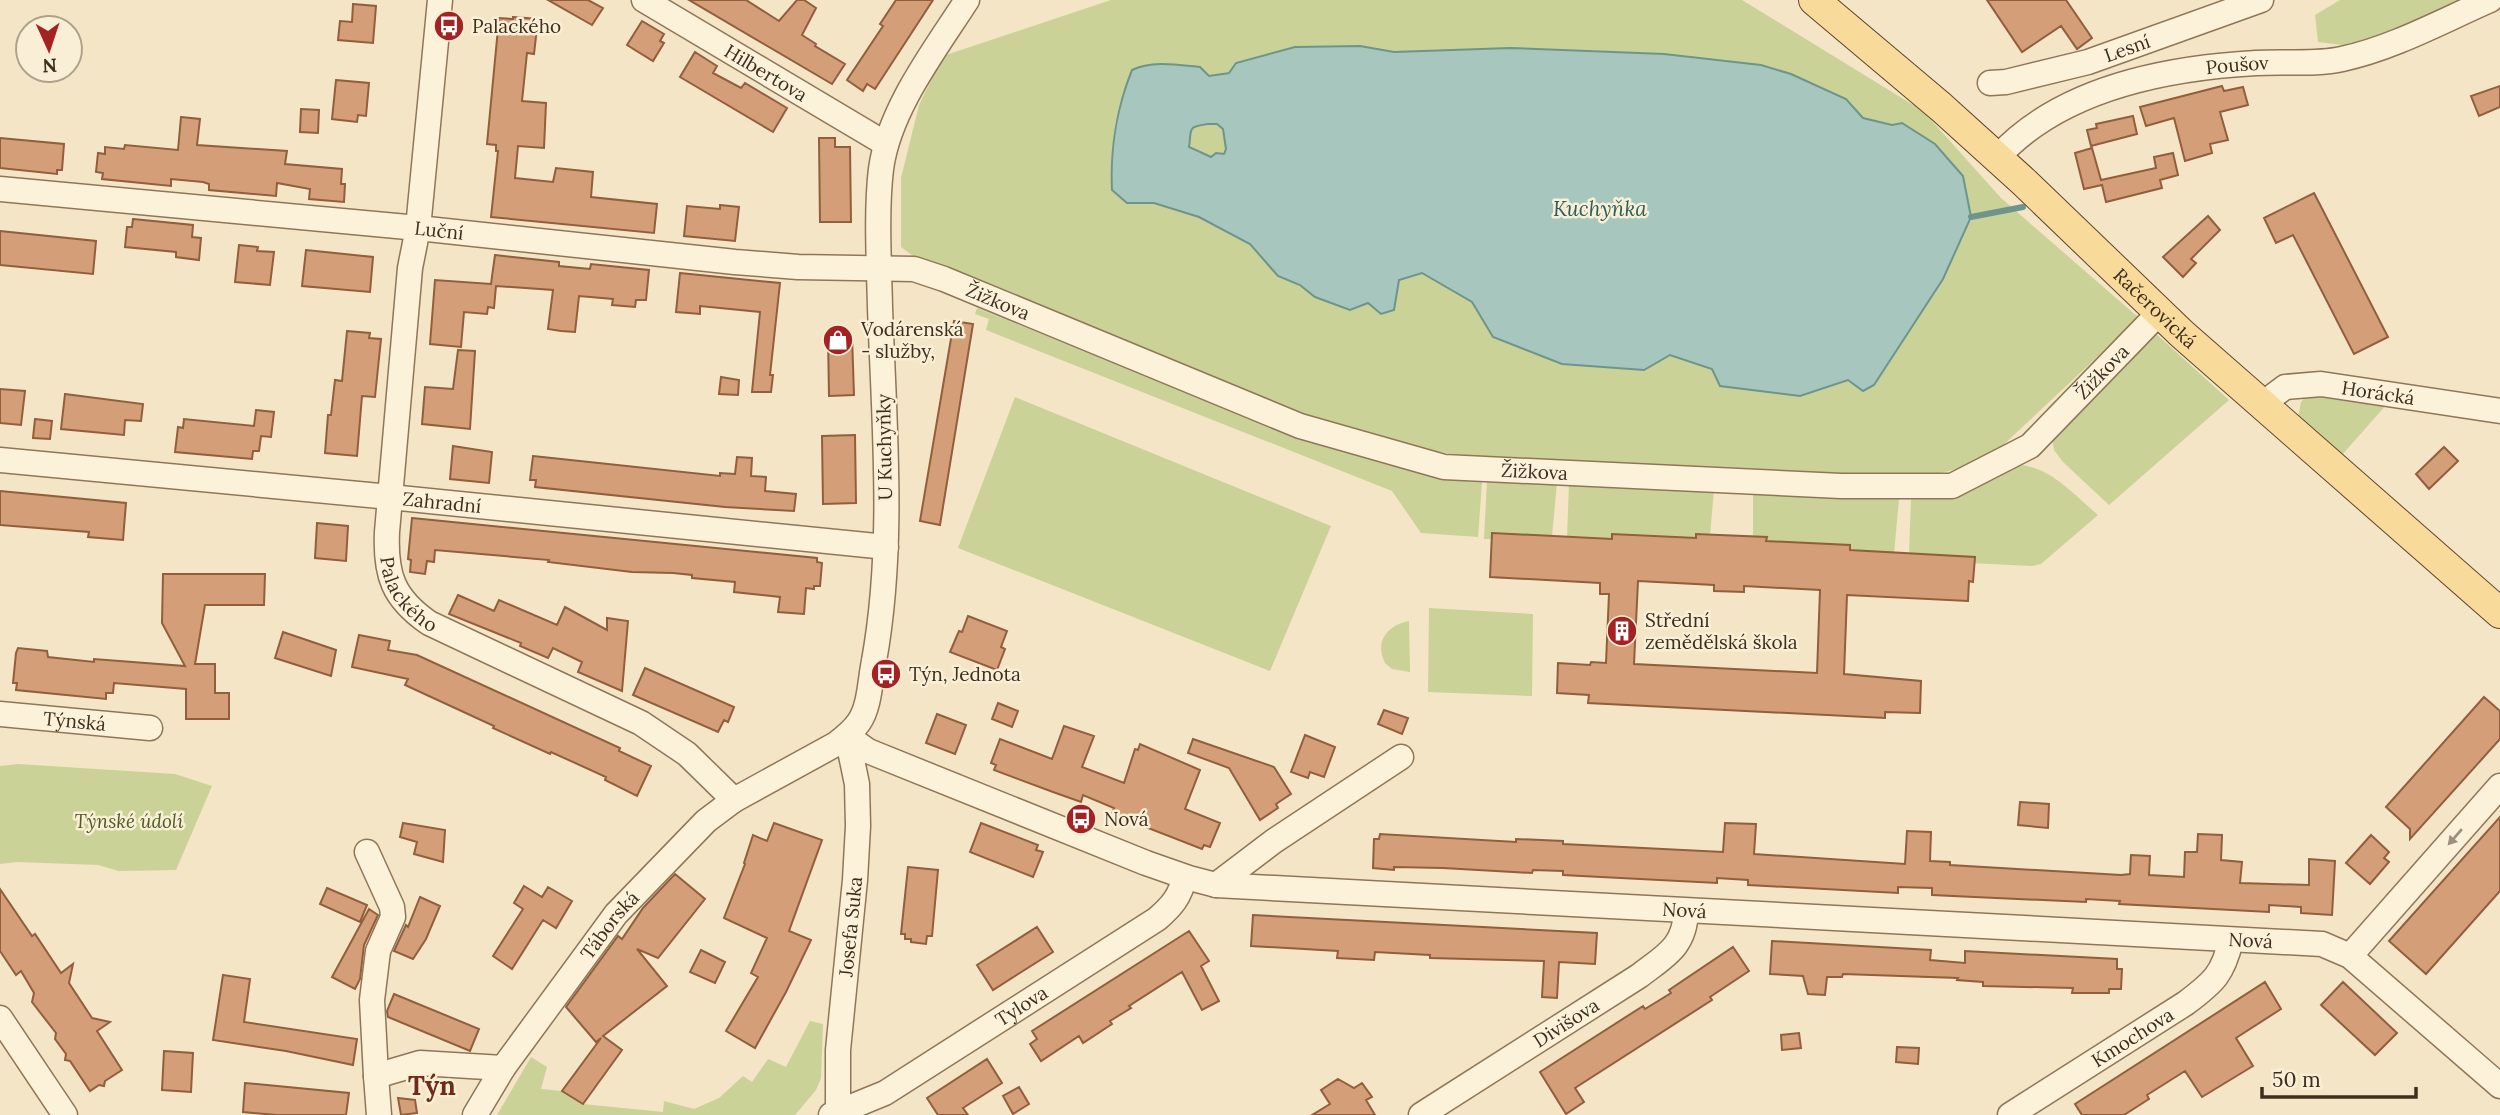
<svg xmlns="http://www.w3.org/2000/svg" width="2500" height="1115" font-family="Lora,serif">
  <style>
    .green { fill: #cbd297; fill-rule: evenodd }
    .water { fill: #a7c6bd; stroke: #6d958b; stroke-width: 2; fill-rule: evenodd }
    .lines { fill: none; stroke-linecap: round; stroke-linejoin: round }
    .stream { stroke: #6d958b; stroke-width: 6 }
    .building { fill: #d49e78; stroke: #925e3c; stroke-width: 2; fill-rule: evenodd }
    .minor-casing { stroke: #907659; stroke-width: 27 }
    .major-casing { stroke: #5e442d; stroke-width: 32 }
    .minor { stroke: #fcf2da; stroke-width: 24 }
    .major { stroke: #f8db9a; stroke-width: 30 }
    .oneway { fill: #9e907c }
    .labels { text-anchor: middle; stroke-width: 5; stroke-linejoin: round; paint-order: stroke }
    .poi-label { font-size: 19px; fill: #3f2e1e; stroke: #f9efd6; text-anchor: start }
    .street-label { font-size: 19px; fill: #3f2e1e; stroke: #f9efd6 }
    .park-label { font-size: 19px; font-style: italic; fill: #4e5d23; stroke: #f9efd6 }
    .water-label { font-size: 21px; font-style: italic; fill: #2c605d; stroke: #f9efd6 }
    .district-label { font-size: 26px; font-weight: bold; fill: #702b19; stroke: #f9efd6 }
  </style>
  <rect width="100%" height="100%" fill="#f3e5c5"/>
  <path class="green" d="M1111,0H1742L1923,111L2001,198L2139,318L2000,448C1965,469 1944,475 1903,477L1477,457L1426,450L1318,419L913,256L901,247V178L919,105L943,56ZM1360,46L1394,52L1664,54L1761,65L1791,74L1846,99L1863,118L1892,125L1863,391L1848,380L1800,396L1670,355L1644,370L1493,337L1472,302L1422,273L1399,280L1315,297L1300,285L1278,276L1250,244L1199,217L1154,203L1208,76Z
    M2340,0H2465L2351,46L2318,42L2315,15Z
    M1208,124H1217L1223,129L1226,149L1224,154L1216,153L1211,157L1189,147V131L1193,126Z
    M977,308L1310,441L1479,474L1482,482L1478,537L1421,533L1392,491L986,330L989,319L975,314Z
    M2154,332L2229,400L2109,505L2063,462L2054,450L2051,431Z
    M2308,394L2387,404L2341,456L2298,418L2301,402Z
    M1015,397L1331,526L1270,671L958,548Z
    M2019,465C2051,467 2074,495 2098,515L2041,564L2032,566L1970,563L1909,554L1911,500L1915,495Z
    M1487,481L1557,483L1552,536L1492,533V539H1484Z
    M1569,484L1714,490L1710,535L1696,538L1613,534L1612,539L1567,537Z
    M1753,492L1895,495L1899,500L1894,553L1766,541V537H1753Z
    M1429,608L1533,614L1532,696L1428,692Z
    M1409,621L1410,672L1392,669L1385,663C1374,641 1388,625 1409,621Z
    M18,764L175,774L212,786L176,870L119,871L98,865L17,862L0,864V766Z
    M810,1021L823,1024L821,1078L816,1090L795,1115H497L531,1057L547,1067L541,1089L562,1091L583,1104L663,1112L664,1101L694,1109L719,1098L743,1076L752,1082L768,1059L786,1067Z"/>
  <path class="water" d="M1360,46L1394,52L1510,48L1664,54L1761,65L1791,74L1846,99L1863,118L1892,125L1902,123L1935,144L1963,176L1971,217L1943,279L1874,385L1863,391L1848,380L1800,396L1720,386L1712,369L1670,355L1644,370L1562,364L1493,337L1472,302L1422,273L1399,280L1394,310L1381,314L1368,303L1350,310L1315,297L1300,285L1278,276L1250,244L1199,217L1154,203H1127L1112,190C1110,150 1117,107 1132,70C1152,60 1179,65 1200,67L1209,76L1229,73L1236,63L1295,47ZM1208,124H1217L1223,129L1226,149L1224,154L1216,153L1211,157L1189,147C1192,129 1186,127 1208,124Z"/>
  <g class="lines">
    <path class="stream" d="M1971,217L2023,207"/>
  </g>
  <path class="building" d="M548,0H588L603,8L592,25Z
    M689,0H746L779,21L797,0H804L816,8L802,35L816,44L815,46L845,64L832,84Z
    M896,0H933L875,89L867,84L863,91L847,80L883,26L880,24Z
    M1987,0H2066L2092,38L2077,49L2061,26L2022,52Z
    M353,4L376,6L373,43L338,40L340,21L352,22Z
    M513,17L538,19L534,54L527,53L522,101L546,103L544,148L518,146L515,178L553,182L556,168L593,172L591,197L657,204L654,233L491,217L498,151H496V145L487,144L499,18L513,19Z
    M642,21L664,34L660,41L664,43L653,61L627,45Z
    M695,52L717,66L713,73L741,88L745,83L787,108L773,132L680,77Z
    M336,80L369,83L366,116L358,115L357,122L332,119Z
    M2222,86L2224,91L2243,87L2248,105L2220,112L2228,140L2210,144L2212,153L2185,161L2174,118L2146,126L2140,107Z
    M2500,86V107L2479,116L2471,96Z
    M301,109L319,110L318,133L300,132Z
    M2133,116L2137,134L2091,146L2087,130L2097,128L2096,124Z
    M181,117L200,119L197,145L287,151L285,164L342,169L341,184H345L344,202L309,199L310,189L277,183L276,196L209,190V184L203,182L171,179V186L102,179L103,173L96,172L98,153L105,154V147L124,149L125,145L178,150Z
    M0,138L64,144L62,170H57V174L0,168Z
    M819,138H835V147H850L851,222H820Z
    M2092,148L2101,180L2156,168L2154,157L2173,153L2178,175L2160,180L2162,188L2106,202L2102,185L2084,189L2075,153Z
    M2314,193L2388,337L2354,354L2293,235L2276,243L2264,218Z
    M720,205L739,207L735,241L684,236L687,206L720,209Z
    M2208,216L2220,230L2191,259L2196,263L2183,277L2163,257Z
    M133,219L193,225L192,237L201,238L199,260L176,257V252L125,247L127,227H132Z
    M0,231L96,241L93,274L0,265Z
    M239,245L258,247L257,251L274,252L270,285L235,282Z
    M306,250L373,257L370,292L302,286Z
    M495,255L559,262V266L590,269L591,264L649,270L646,300H636L635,307L612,305L613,299L579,296L575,332L561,331L548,329L553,290L496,286L494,308L488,307L487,314L464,312L461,347L430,344L435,280L491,284Z
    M680,273L780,283L770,375H773L771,392H752L760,312L700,306V314L676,312Z
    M954,321L973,324L940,525L920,521Z
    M347,331L370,333L369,338L381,339L375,397L362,396L357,456L325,453L328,415H331L335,380L342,381Z
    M828,336H852L854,395L829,396Z
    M458,350L475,351L470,429L422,424L425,387L453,389Z
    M721,377L739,380L738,395L719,394Z
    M0,389L25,391L21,425L0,423Z
    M65,394L143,404L141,421L125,420L124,435L61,429Z
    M256,410L274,412L271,437L261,436L259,451H253L252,459L175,452L178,427L183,428L184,419L254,426Z
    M35,419L52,421L50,439L33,438Z
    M855,435L856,503L823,504L822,436Z
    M453,446L492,452L489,483L450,479Z
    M2444,447L2458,461L2429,489L2416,474Z
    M533,456L720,476V473L735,474L737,457L752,458L751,476L766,477L765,491L796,494L794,511L725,507L535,487L536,480H530Z
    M0,491L126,503L123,540L88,537L89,532L0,525Z
    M412,518L817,558V562L822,563L820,586H814V589L806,588L804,614L778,612L780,597L734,592L735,582L692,578V575L673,573L632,572L548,562L549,560L435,550L434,562L427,561L425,574L410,572L411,560L408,559Z
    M317,523L348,526L346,561L315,558Z
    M1492,533L1612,539V534L1696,538V534L1767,537L1766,541L1850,545V550L1975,557L1973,582L1969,581L1968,601L1847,595L1844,674L1921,681L1920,713L1885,712V718L1588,703L1589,695L1557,693L1558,663L1590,665L1591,662L1606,663L1609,594H1600V583L1490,577ZM1638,581L1714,585V591L1744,592V586L1820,590L1817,673L1634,664Z
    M163,574H265L264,605H205L195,664H215V693H229V719H186V689L114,683L113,693H106V699L16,690L17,683H13L16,653L18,648L47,651L48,657L94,662V659L185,666L162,623Z
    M458,595L494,611L499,600L557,625L565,607L607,630V618L628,621L622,691L578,672L582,662L553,648L548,658L520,646L521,643L449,614Z
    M968,616L1007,631L1001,647L1005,649L997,670L950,652L959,631L962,632Z
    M283,632L336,650L331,676L275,658Z
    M359,635L390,641L388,650L417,655L620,748L619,751L651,766L637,796L605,780L606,777L551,752L550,754L493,728L494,726L405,685L408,679L352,667Z
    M645,668L734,707L728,722L724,720L718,732L633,695Z
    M2484,697L2500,711V739L2410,839V829L2386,807Z
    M998,703L1018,711L1012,727L992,719Z
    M1384,710L1408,718L1402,734L1378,724Z
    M937,714L966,725L955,754L926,743Z
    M1064,726L1094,736L1082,767L1124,783L1135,749L1138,750L1140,744L1200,770L1185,809L1220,823L1210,847L1204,845L1202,849L1112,814L1114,808L1083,795L1081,802L1053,792L994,770L996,765L991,763L1000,739L1052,759Z
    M1305,735L1335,747L1324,777L1310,772L1308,778L1291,772Z
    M1193,739L1274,767L1291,794L1276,804L1278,808L1260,820L1229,768L1188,753Z
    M2020,802L2049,804L2048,828L2018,825Z
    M2500,817V891L2426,974L2389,941Z
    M403,823L445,830L443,862L414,854L417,842L400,837Z
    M774,823L822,840L789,931L811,940L786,992L755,1048L726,1031L758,977L751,973L767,938L724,918L745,864L744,863L753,835L767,841Z
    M981,823L1038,845L1036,850L1043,852L1033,877L970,852Z
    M1725,823L1756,824L1754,854L1905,864L1907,831L1931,832L1930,861L1950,862V865L2121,875L2130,874L2131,855L2150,856L2149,875L2184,877L2185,852H2197L2198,834L2222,835L2221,860L2242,862L2240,883L2309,885V859L2335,861L2332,915L2301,913V907L2269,905V912L2119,904L2120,901L2086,899V902L1932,895V888L1898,887V893L1748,885V880L1717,878V883L1563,875V871L1533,870L1532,873L1443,868L1394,867V870L1373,868L1374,839H1379L1380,834L1516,842V839L1563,841V844L1723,852Z
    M2371,835L2389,852L2384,858L2389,862L2370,884L2346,863Z
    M908,867L938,870L932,936H927L926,944L911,942V939H905V934H901Z
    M675,874L705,899L658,958L637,949L667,986L603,1036L622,1050L583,1104L562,1091L601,1038L596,1042L566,1007L618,936L622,939L643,908Z
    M524,886L542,897L548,887L572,901L556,928L543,920L512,969L493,956L523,909L514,903Z
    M327,888L367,905L360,922L320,904Z
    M0,889L32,936L35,934L61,973L73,964L69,983L92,1018L110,1022L97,1031L122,1070L105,1081L104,1086L99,1085L90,1091L70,1061L65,1060L66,1054L55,1039L56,1033L32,1002L34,993L21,971L16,975L0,951Z
    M420,897L440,906L426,939L413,959L394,951L406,925L408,927Z
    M369,909L378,915L364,945L360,979L355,989L332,977Z
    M1253,915L1597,933L1595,964L1559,962L1557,998L1542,997L1544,961L1430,958V955L1375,952L1374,960L1337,958L1338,951L1251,946Z
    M1037,927L1053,952L993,990L977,965Z
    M1189,931L1209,961L1201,966L1219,1001L1202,1010L1182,972L1129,1006L1131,1008L1110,1021L1112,1024L1083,1043L1079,1036L1041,1061L1030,1044L1037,1039L1032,1031Z
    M1772,941L1931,950L1930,960L1965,963V951L2117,959V969H2122L2121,989H2109V993H2072L2073,988L1983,986V982L1957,980L1958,978L1843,974L1842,977H1827L1825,995L1808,994L1803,976L1770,974Z
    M1733,947L1749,971L1710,997L1712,1000L1575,1088L1584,1102L1566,1114L1540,1072L1643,1006L1645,1009L1671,993L1669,990Z
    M701,950L725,962L715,983L690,972Z
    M223,975L250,979L244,1022L357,1039L353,1065L286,1051L213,1040Z
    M2265,982L2281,1009L2236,1038L2253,1066L2202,1097L2185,1071L2147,1095L2149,1099L2124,1115H2082L2075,1104Z
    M2343,982L2397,1033L2375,1055L2321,1005Z
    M394,994L479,1029L470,1051L388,1017L387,1011Z
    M1799,1033L1801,1048L1782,1050L1781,1035Z
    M1897,1047L1919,1048L1918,1064L1896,1062Z
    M164,1051L193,1053L191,1092L162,1090Z
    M987,1059L1002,1083L963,1108L968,1115H938L927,1098Z
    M1338,1079L1354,1088L1362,1083L1372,1097L1366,1100L1375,1115H1312L1330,1104L1321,1090Z
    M245,1083L349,1093L346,1115H276L243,1112Z
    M1019,1087L1029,1104L1013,1114L1003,1096Z
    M398,1098L415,1100L417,1113L401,1115Z"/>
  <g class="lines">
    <g class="minor-casing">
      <g id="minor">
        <path id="s1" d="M440,0L418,228L410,268L387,532C385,575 393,598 429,623L641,723L687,754L734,800"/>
        <path id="s2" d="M644,0L886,144"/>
        <path id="s3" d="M1990,83L2006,82L2088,62L2261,0"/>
        <path id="s4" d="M1997,158C2060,88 2165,68 2256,63C2284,61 2315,65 2342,59C2393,48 2442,21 2490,0"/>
        <path id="s5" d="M0,189L418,228L735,262L798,267L914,269L944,279L1300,426L1444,467L1841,486H1952L2030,446L2159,313"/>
        <path id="s6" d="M2261,405L2285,387L2321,384L2500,411"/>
        <path id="s7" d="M0,460L390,497L886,547"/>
        <path id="s8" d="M0,714L150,728"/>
        <path id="s9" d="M847,736L868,751L1146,863L1189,878L1216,885L2322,944L2350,956L2500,1086"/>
        <path d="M367,852L392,907L393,917L378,951L372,1000L376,1076"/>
        <path d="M1216,885L1274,841L1401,757"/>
        <path d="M2350,956L2500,786"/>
        <path d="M0,1018L65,1115"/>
        <path id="s10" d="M838,1110V1050L855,880L858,826L857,784L847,736"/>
        <path d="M379,1115L376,1076L420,1063L503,1068"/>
        <path id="s11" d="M475,1115L503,1068L616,914L706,821L734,800L836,744C844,738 853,731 859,722C870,706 870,680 874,661C895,544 884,424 880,307C879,264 876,210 881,169C889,109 935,50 967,0"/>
        <path id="s12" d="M831,1115L885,1093L1157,919C1171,907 1181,896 1184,877"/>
        <path id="s13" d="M1421,1115L1639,976C1665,956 1685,947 1686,911"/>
        <path id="s14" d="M2010,1115L2186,1003C2214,982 2223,974 2231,940"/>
      </g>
    </g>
    <g class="major-casing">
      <g id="major">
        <path id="s15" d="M1814,0L1941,107L2025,183L2182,334L2500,613"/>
      </g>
    </g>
    <use href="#minor" class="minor"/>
    <use href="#major" class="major"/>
  </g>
  <defs><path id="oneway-solid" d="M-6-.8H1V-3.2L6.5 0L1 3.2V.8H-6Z" transform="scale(1.75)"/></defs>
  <use class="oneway" href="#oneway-solid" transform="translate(2455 837) rotate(131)"/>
  <defs>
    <g id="bus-disc" transform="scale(1.575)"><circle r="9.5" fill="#a52223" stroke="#f9efd6"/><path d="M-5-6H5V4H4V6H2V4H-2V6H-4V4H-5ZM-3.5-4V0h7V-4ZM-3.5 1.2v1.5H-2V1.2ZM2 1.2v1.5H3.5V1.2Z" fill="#fff"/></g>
    <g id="shop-disc" transform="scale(1.575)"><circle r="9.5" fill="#a52223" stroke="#f9efd6"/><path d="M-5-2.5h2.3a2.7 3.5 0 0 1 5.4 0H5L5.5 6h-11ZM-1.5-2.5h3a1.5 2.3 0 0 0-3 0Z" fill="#fff"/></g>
    <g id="building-disc" transform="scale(1.575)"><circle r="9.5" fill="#a52223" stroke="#f9efd6"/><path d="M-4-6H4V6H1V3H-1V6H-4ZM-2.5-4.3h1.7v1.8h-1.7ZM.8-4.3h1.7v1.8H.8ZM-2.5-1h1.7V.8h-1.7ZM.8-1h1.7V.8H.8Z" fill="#fff"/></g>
  </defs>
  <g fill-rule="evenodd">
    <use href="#bus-disc" x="449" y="26"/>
    <use href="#shop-disc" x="838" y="340"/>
    <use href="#building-disc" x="1622" y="631"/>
    <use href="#bus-disc" x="886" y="674"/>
    <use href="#bus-disc" x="1081" y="819"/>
  </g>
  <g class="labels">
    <g class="poi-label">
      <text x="472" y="33">Palackého</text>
      <text x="861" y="336">Vodárenská<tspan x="861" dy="22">- služby,</tspan></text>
      <text x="1645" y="627">Střední<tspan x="1645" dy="22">zemědělská škola</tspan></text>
      <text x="909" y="681">Týn, Jednota</text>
      <text x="1104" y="826">Nová</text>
    </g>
    <g class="street-label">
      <text dy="7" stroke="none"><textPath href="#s3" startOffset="142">Lesní</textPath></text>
      <text dy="7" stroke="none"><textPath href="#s4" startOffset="264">Poušov</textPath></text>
      <text dy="7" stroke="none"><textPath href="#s2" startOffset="142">Hilbertova</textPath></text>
      <text dy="7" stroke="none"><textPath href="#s5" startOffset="441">Luční</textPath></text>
      <text dy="7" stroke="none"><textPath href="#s5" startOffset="1008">Žižkova</textPath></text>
      <text dy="7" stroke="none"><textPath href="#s15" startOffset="460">Račerovická</textPath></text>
      <text dy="7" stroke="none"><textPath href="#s5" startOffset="2184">Žižkova</textPath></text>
      <text dy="7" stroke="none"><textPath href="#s6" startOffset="124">Horácká</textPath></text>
      <text transform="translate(884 447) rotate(-91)" y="7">U Kuchyňky</text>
      <text dy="7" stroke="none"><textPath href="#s5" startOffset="1575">Žižkova</textPath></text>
      <text dy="7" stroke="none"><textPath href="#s7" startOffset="444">Zahradní</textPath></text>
      <text dy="7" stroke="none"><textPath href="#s1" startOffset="604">Palackého</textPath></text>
      <text dy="7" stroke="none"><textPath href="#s8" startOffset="75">Týnská</textPath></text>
      <text dy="7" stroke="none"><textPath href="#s9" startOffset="868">Nová</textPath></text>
      <text dy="7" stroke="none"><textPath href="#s11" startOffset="233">Táborská</textPath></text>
      <text dy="7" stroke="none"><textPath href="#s10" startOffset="184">Josefa Suka</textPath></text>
      <text dy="7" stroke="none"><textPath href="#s9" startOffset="1435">Nová</textPath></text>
      <text dy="7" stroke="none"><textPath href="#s12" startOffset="220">Tylova</textPath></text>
      <text dy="7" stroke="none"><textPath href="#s13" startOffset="172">Divišova</textPath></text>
      <text dy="7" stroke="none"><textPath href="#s14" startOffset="145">Kmochova</textPath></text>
    </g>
    <g class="park-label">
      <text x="129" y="828">Týnské údolí</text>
    </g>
    <g class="water-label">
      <text x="1600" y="216">Kuchyňka</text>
    </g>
    <g class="district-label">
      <text x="432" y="1095">Týn</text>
    </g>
  </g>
  <g transform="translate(49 49) rotate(177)"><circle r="33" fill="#f9efd6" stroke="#afa28c" stroke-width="2"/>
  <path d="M0-5L12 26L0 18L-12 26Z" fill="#a52223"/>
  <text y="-10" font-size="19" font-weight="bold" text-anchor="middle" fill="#3f2e1e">N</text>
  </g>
  <path d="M2262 1087v10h154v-10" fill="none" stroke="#3f2e1e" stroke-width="3.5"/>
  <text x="2272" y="1087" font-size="21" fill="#3f2e1e" stroke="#f9efd6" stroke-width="5" paint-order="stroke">50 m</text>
</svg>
